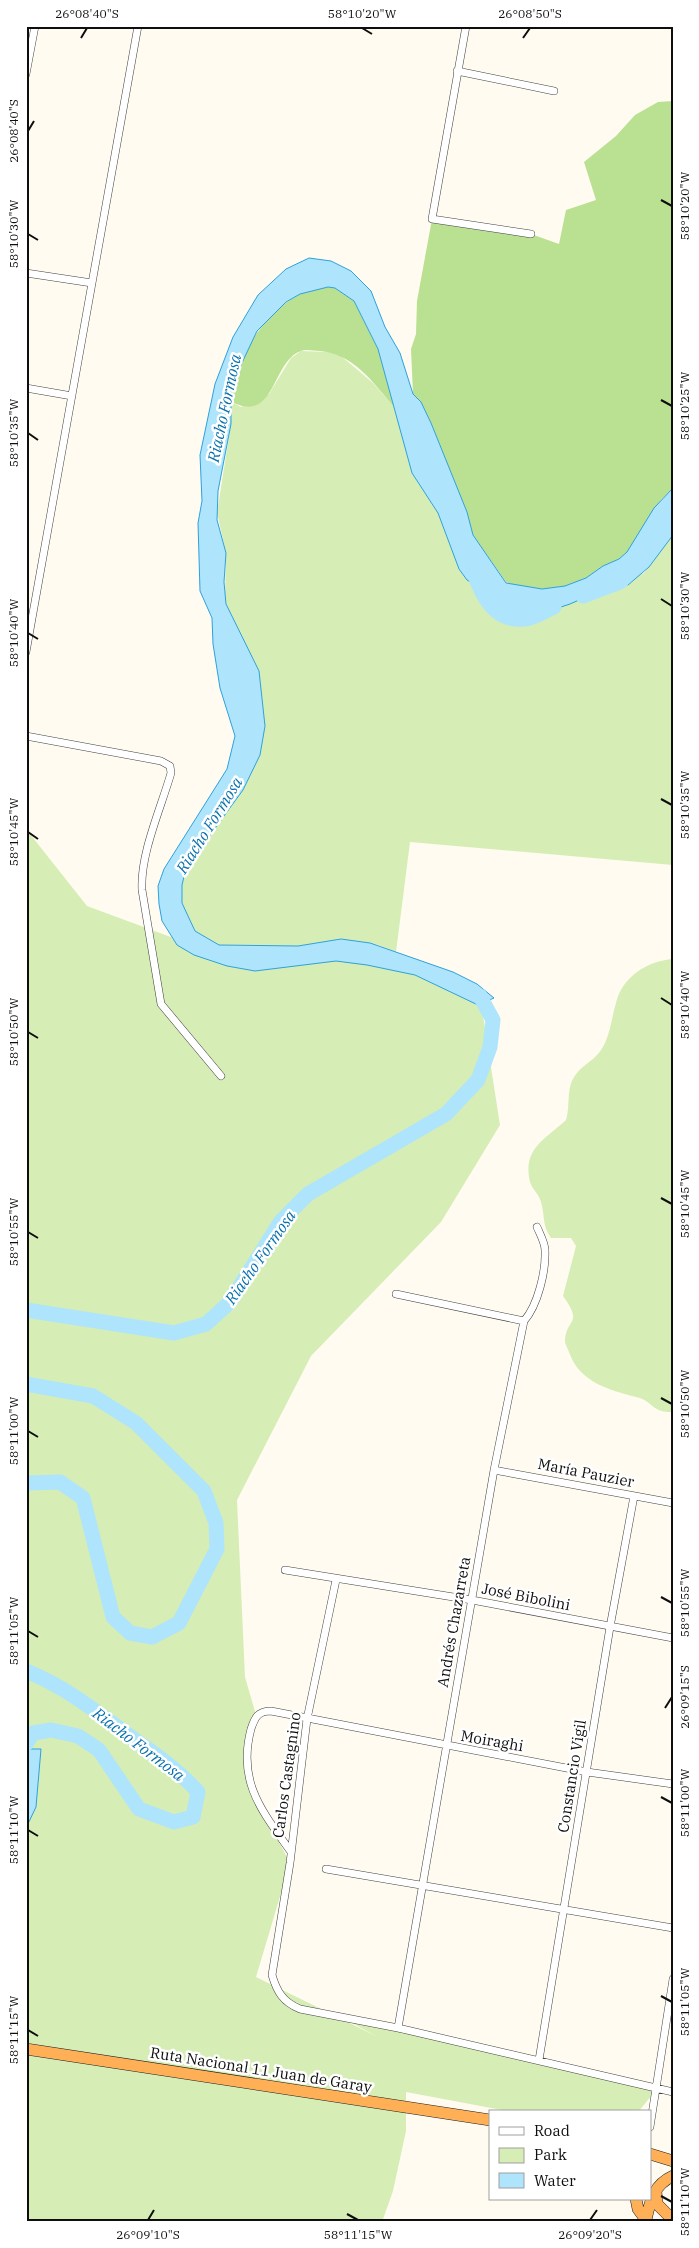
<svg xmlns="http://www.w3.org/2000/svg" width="699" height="2248" font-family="'IBM Plex Serif',serif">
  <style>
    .green { fill: #d6eeb5 }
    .forest { fill: #bae092 }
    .water { fill: #aee4fc; stroke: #2ea1db }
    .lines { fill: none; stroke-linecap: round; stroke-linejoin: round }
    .river { stroke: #aee4fc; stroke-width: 15 }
    .minor-casing { stroke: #414141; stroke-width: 8 }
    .trunk-casing { stroke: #1f1f1f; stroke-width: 12 }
    .minor { stroke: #fff; stroke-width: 7 }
    .trunk { stroke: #ffb057; stroke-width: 11 }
    .ticks { fill: none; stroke: #0e0e0e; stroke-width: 2 }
    .labels { text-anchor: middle; stroke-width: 5; stroke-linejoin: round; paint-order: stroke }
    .street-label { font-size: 15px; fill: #0e0e0e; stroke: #fff }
    .water-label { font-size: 16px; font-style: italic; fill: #0a71ae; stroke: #fff }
    .neatline { fill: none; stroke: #0e0e0e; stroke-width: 2 }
    .ticks-label { font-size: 12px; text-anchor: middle; fill: #0e0e0e }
  </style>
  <rect width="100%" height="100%" fill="#fffbf0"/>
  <path class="green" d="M301,351L329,352L341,356L373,383L394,407L412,473L438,513L459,569L467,580L478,586L500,615L525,619L644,573L673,535V865L410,842L396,952L378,945L341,939L298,946L219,945L195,931L182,903V885L186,868L243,790L260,755L265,726L259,671L243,643L226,604L225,594L226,553L217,513L231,424L230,401L241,407L269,394L291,358Z
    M26,829L87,906L214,953L357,954L480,996L500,1125L441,1222L311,1356L237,1500L245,1677L256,1715L247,1744L252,1791L290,1863L256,1977L378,2037L341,2017L657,2089L638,2112H513L406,2092V2131L393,2191L382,2222H26Z
    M673,959V1412C651,1413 654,1401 636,1397C609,1390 579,1382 569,1352C568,1349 565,1344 565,1341C566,1318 584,1325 563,1296L576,1246L571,1238H551C542,1226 545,1215 541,1202C539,1194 532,1189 530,1182C522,1148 546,1139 566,1120C571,1105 565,1086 577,1073C587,1061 597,1060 605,1043C611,1030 612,1016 616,1003C622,977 647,961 673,959Z"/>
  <path class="forest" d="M673,101V488L661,500L627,552L619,559L603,566L586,578L565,586L542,589L516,586L506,582L473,535L467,512L431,423L421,402L413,394L411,349L416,334L417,301L432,219L531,234L559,244L566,210L596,200L584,162L616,136L635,115L658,102Z
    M328,287L335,288L354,301L378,349L394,407C381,392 368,374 352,363C342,356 331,352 320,351C314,351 306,349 301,351C271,361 276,426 230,401C231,362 264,314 298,295C307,290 318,289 328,287Z"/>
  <path class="water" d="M309,258L331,261L351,271L371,291L385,327L400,353L413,394L421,402L431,423L467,512L473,535L506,583L542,589L565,586L586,578L603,566L619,559L627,552L654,508L673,488V535L649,567L628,585L620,582L570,604L525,619L490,605L483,598L478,586L467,580L459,569L438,513L412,473L378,349L354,301L335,288L328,287L300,294L286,302L257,331L231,386V424L218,491L217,520L226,553L224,582L226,604L259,671L265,726L260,755L243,790L186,868L182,885V903L195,931L219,945L298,946L341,939L370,943L453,972L477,984L494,998L478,1005L415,975L367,965L336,961L255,971L227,966L194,955L177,945L162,921L159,904L158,886L164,869L227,769L235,736L220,688L213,644L212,618L200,591L198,523L202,501L200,455L215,384L233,337L258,295L286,269Z
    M26,1749H41L36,1807L26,1828Z"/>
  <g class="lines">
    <path class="river" d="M474,573C482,597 495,622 525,619C534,618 545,611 554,607
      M583,596L620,582L632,570
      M26,1310L174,1333L206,1324L230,1302L281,1221L308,1194L446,1114L478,1080L490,1047L493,1020L480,996L470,991
      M26,1384L93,1396L136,1423L204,1491L216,1523L217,1549L179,1623L152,1637L130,1633L113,1617L83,1498L60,1482L26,1483
      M26,1671C62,1685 93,1709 124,1732C150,1751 177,1768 198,1792L193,1817L174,1822L139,1809L99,1750L78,1736L51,1730L33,1733L26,1744"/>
    <g class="minor-casing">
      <path id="minor" d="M466,26L432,219L531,234
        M457,71L554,91
        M26,74L35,26
        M26,273L92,283
        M26,388L72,396
        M26,652L138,26
        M26,736L161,761L170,766L171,773C161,808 140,854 142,890L161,1004L221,1076
        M396,1294L524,1321
        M494,1470L673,1503
        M285,1570L472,1600L673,1638
        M336,1580L307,1719L290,1863L272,1975C277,1992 283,2002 300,2009L398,2028L673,2092
        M291,1852C262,1811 237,1782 251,1729C255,1717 258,1711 271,1711L587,1772L673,1784
        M326,1869L673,1928
        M398,2028L494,1470L524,1321C538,1305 546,1271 545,1250C545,1243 540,1234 537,1227
        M539,2060L610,1627L634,1496
        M650,2127L673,1979"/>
    </g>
    <g class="trunk-casing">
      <path id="trunk" d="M26,2049L490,2120
        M650,2154L673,2161
        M656,2191L657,2204L673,2220
        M636,2199L638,2209L646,2220
        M646,2220C650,2202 653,2185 673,2176"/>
    </g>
    <use href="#minor" class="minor"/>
    <use href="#trunk" class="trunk"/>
  </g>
  <path class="ticks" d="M362,28L372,34M81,38L87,28M523,38L530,28M28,131L34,121M661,200L672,206M28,234L38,240M661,400L672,406M28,433L38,440M661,599L672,606M28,633L38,639M661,799L672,805M28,832L38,839M661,998L672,1005M28,1032L38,1038M661,1198L672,1204M28,1232L38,1238M661,1398L672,1404M28,1431L38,1437M661,1597L672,1603M28,1631L38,1637M665,1708L672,1697M661,1797L672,1803M28,1830L38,1836M661,1996L672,2002M28,2030L38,2036M661,2196L672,2202M347,2214L358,2220M148,2220L154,2210M590,2220L597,2210"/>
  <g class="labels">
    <g class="street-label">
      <text transform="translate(586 1473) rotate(11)" y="5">María Pauzier</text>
      <text transform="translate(526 1597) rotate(11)" y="5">José Bibolini</text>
      <text transform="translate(454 1622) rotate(-80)" y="5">Andrés Chazarreta</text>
      <text transform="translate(492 1741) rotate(10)" y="5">Moiraghi</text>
      <text transform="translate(287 1775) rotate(-82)" y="5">Carlos Castagnino</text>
      <text transform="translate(572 1776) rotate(-81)" y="5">Constancio Vigil</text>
      <text transform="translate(261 2070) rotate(9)" y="5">Ruta Nacional 11 Juan de Garay</text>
    </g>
    <g class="water-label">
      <text transform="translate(224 408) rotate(-78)" y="6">Riacho Formosa</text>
      <text transform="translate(209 825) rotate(-58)" y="6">Riacho Formosa</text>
      <text transform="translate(260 1257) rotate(-55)" y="6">Riacho Formosa</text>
      <text transform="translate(139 1744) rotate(37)" y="6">Riacho Formosa</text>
    </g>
  </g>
  <rect width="699" height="2248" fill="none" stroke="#ffffff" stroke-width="55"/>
  <rect x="489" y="2110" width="162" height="90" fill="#ffffff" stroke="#9f9f9f"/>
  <rect x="499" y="2127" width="25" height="8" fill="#ffffff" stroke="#9f9f9f"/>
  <text x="534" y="2136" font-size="15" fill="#0e0e0e">Road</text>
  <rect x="499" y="2148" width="25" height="15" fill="#d6eeb5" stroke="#9f9f9f"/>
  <text x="534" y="2160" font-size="15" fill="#0e0e0e">Park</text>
  <rect x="499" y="2173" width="25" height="15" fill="#aee4fc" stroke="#9f9f9f"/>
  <text x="534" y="2186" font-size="15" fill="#0e0e0e">Water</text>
  <rect x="28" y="28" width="644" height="2192" class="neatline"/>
  <g class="ticks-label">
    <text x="87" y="18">26°08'40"S</text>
    <text x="362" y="18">58°10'20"W</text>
    <text x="530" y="18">26°08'50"S</text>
    <text transform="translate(14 131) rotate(-90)" y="4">26°08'40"S</text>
    <text transform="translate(685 206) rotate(-90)" y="4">58°10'20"W</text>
    <text transform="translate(14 234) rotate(-90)" y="4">58°10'30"W</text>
    <text transform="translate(685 406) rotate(-90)" y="4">58°10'25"W</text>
    <text transform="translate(14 433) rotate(-90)" y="4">58°10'35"W</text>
    <text transform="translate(685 606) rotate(-90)" y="4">58°10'30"W</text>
    <text transform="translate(14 633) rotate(-90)" y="4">58°10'40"W</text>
    <text transform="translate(685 805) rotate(-90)" y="4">58°10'35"W</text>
    <text transform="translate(14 832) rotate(-90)" y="4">58°10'45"W</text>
    <text transform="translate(685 1005) rotate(-90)" y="4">58°10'40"W</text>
    <text transform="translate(14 1032) rotate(-90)" y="4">58°10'50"W</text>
    <text transform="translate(685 1204) rotate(-90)" y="4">58°10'45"W</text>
    <text transform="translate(14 1232) rotate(-90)" y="4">58°10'55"W</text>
    <text transform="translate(685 1404) rotate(-90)" y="4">58°10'50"W</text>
    <text transform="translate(14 1431) rotate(-90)" y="4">58°11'00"W</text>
    <text transform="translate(685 1603) rotate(-90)" y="4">58°10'55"W</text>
    <text transform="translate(14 1631) rotate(-90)" y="4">58°11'05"W</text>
    <text transform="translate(685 1697) rotate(-90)" y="4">26°09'15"S</text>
    <text transform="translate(685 1803) rotate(-90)" y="4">58°11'00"W</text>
    <text transform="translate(14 1830) rotate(-90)" y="4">58°11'10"W</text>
    <text transform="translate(685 2002) rotate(-90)" y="4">58°11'05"W</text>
    <text transform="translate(14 2030) rotate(-90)" y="4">58°11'15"W</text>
    <text transform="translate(685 2202) rotate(-90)" y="4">58°11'10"W</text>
    <text x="148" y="2239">26°09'10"S</text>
    <text x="358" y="2239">58°11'15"W</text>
    <text x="590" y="2239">26°09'20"S</text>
  </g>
</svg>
